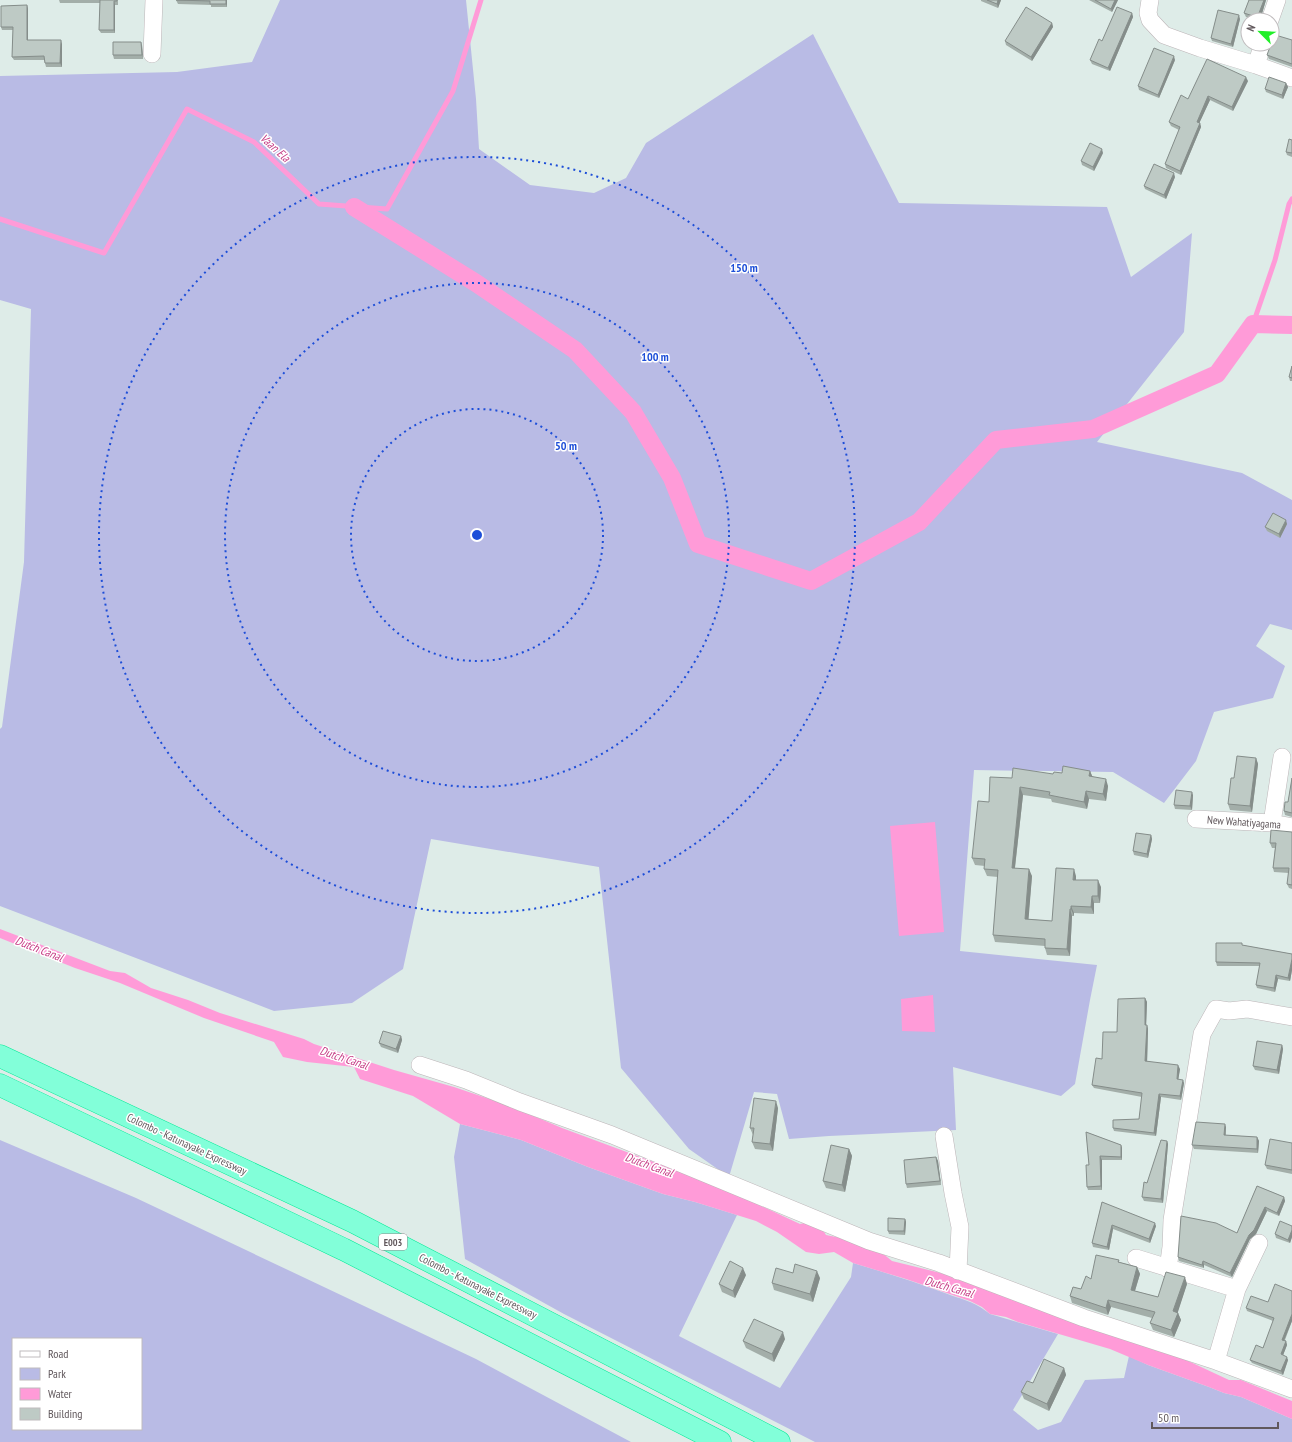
<svg xmlns="http://www.w3.org/2000/svg" width="1292" height="1442" font-family="'PT Sans Narrow',sans-serif">
  <style>
    .green { fill: #b9bbe5; fill-rule: evenodd }
    .water { fill: #ff9bd8 }
    .lines { fill: none; stroke-linecap: round; stroke-linejoin: round }
    .stream { stroke: #ff9bd8; stroke-width: 5 }
    .canal { stroke: #ff9bd8; stroke-width: 18 }
    .street-casing { stroke: #bdb5b8; stroke-width: 18 }
    .highway-casing { stroke: #00ea96; stroke-width: 23 }
    .street { stroke: #fff; stroke-width: 17 }
    .highway { stroke: #82ffd9; stroke-width: 22 }
    .wall { fill: #a3aea9 }
    .shaded-wall { fill: #858d8a }
    .building { fill: #becac5; stroke: #858d8a }
    .ring { fill: none; stroke: #1d4ed8; stroke-width: 2; stroke-dasharray: 2 4 }
    .labels { text-anchor: middle; stroke-width: 3; stroke-linejoin: round; paint-order: stroke }
    .shield { fill: #fff; stroke: #908a8d; stroke-width: 1 }
    .shield-label { font-size: 10px; font-weight: bold; fill: #61585c }
    .street-label { font-size: 11px; fill: #61585c; stroke: #fff }
    .water-label { font-size: 12px; font-style: italic; fill: #c63b85; stroke: #fff }
    .centre { fill: #1d4ed8; stroke: #fff; stroke-width: 2 }
    .ring-label { font-size: 12px; text-anchor: middle; font-weight: bold; fill: #1d4ed8; stroke: #fff; stroke-width: 3; stroke-linejoin: round; paint-order: stroke }
  </style>
  <rect width="100%" height="100%" fill="#deece8"/>
  <path class="green" d="M280,0H466L476,99L479,149L530,185L594,193L626,178L646,143L813,34L899,203L1107,207L1131,277L1192,233L1184,332L1097,442L1242,473L1292,500V630L1270,624L1256,646L1285,666L1273,698L1214,712L1196,761L1164,803L1113,772L974,770L960,951L1097,965L1090,1000L1075,1084L1061,1096L953,1067L956,1130L829,1136L789,1139L777,1094L754,1092L729,1177L689,1149L621,1068L599,867L431,839L403,969L352,1003L274,1011L0,906V729L2,727L24,562L31,309L0,300V76L177,72L252,62Z
    M460,1124L521,1140L588,1167L663,1194L695,1202L737,1215L679,1336L780,1388L851,1277L853,1263C884,1272 915,1282 945,1293C963,1300 974,1301 990,1314L1058,1334L1013,1410L1038,1430L1061,1422L1085,1380L1124,1378L1129,1356L1148,1365L1209,1387L1224,1393L1241,1397L1292,1419V1442H815L564,1314L465,1259L454,1157Z
    M0,1140L136,1198L476,1359L631,1442H0ZM13,1339H141V1429H13Z"/>
  <path class="water" d="M935,822L944,932L899,936L890,826Z
    M0,929L110,971L125,973L151,988L188,1000L220,1013L304,1039L314,1044L394,1070L454,1087L510,1106L562,1128L721,1187L800,1224L809,1222L819,1224L826,1235L846,1239L881,1252L892,1261L961,1278L1155,1350L1184,1359L1229,1380H1241L1292,1401V1419L1241,1397L1224,1393L1209,1387L1148,1365L1110,1349L1018,1322L1006,1317L990,1314L982,1307L970,1301L906,1279L853,1263L834,1252L819,1254L806,1252L777,1232L756,1221L695,1202L663,1194L588,1167L521,1140L460,1124L413,1096L360,1079L354,1067L307,1062L283,1057L274,1042L204,1018L120,983L75,968L0,938Z
    M933,995L935,1032L902,1031L901,999Z"/>
  <g class="lines">
    <path class="stream" d="M0,219L104,253L187,109L254,142L319,204L387,209L453,91L481,0
      M1253,324L1275,260L1289,204L1292,199"/>
    <path class="canal" d="M354,207L476,283L575,350L633,412L672,478L698,544L811,581L919,522L996,440L1093,429L1217,374L1253,324L1292,325"/>
    <g class="street-casing">
      <path id="street" d="M1150,0L1148,13L1150,20L1164,35L1200,48L1256,65L1292,78
        M1270,20L1277,0
        M152,54L154,0
        M1256,65L1263,44
        M1196,819L1272,823L1292,827
        M1272,823L1282,757
        M420,1065L466,1080L520,1102L612,1135L869,1241L939,1263L1084,1318L1216,1361L1292,1389
        M944,1136L953,1193L960,1227L958,1271
        M1136,1258L1237,1289
        M1168,1269L1171,1247L1172,1220L1202,1034L1216,1009L1229,1011L1247,1009L1292,1017
        M1216,1361L1237,1289L1259,1243"/>
    </g>
    <g class="highway-casing">
      <path id="highway" d="M0,1056L352,1221L779,1442
        M0,1085L343,1249L720,1442"/>
    </g>
    <use href="#street" class="street"/>
    <use href="#highway" class="highway"/>
  </g>
  <path class="wall" d="M59,0H118V5H115V33H101L99,30L100,3H60Z
    M176,0H227V7H211V5L178,4Z
    M981,0H1001L998,8L981,1Z
    M1089,0H1118L1112,12Z
    M1249,0H1266L1261,17L1260,20H1255L1246,17L1244,13Z
    M27,5L28,9V40L62,44V67H46L45,63L44,60H14L12,57L13,30H2L1,27Z
    M1132,13L1133,17L1110,71L1092,64L1090,60L1102,41Z
    M1240,19L1233,47L1212,41L1211,38Z
    M1052,23L1053,27L1032,61L1006,45L1005,41Z
    M1292,40V67L1269,59L1267,55Z
    M142,45L143,59H114L113,55Z
    M1175,60L1159,98L1139,90L1138,86Z
    M1248,81L1233,111L1210,100L1199,123H1200L1201,127L1181,175L1166,168L1165,164L1179,130L1171,126L1169,122L1188,99Z
    M1286,83L1288,87L1283,99L1266,92L1265,89Z
    M1292,140V157L1287,155L1286,152Z
    M1103,153L1094,171L1082,165L1081,161Z
    M1175,177L1166,199L1145,189L1144,186Z
    M1292,366V381H1290L1289,377Z
    M1287,524L1280,538L1267,531L1265,527Z
    M1256,758L1258,764L1252,812L1230,810L1228,804L1234,778Z
    M1090,771L1092,776L1108,786L1106,801L1089,799L1087,809L1052,802L1051,799L1023,795L1015,868L1032,876L1028,919L1052,921L1076,876V880L1101,887L1100,903H1094V914L1074,913V916H1072L1070,956L1047,955L1045,948V946L995,942L993,935L998,877L987,876L984,869L985,866L975,865L972,858L989,802L1012,778Z
    M1292,778V817L1285,815L1284,811L1288,802Z
    M1193,795L1192,810L1175,809L1174,805Z
    M1292,832V889L1289,888L1287,884L1289,873L1274,872L1273,868L1275,848H1272L1270,843Z
    M1151,835L1152,839L1148,858L1134,855L1133,851Z
    M1242,943V945L1292,954V970L1290,981L1278,979L1275,992L1257,988L1256,985L1260,966H1217L1216,962Z
    M1145,998L1147,1002L1146,1025H1147L1148,1029L1147,1061L1180,1069L1178,1079L1184,1083L1181,1100L1161,1097L1156,1136L1114,1131L1113,1128L1139,1119L1142,1097L1094,1088L1092,1085L1102,1059L1117,1032Z
    M401,1036L402,1040L398,1053L381,1047L379,1043Z
    M1282,1045L1283,1049L1279,1074L1255,1070L1253,1066Z
    M778,1108L773,1151L755,1149L752,1142L753,1135L750,1128Z
    M1226,1127V1135L1257,1137L1259,1141L1258,1153L1194,1149L1192,1145Z
    M1086,1132L1121,1145L1122,1148V1160H1102V1190H1088L1087,1187L1089,1165Z
    M1167,1141L1168,1144L1163,1203L1144,1201L1142,1197L1147,1183Z
    M1292,1143V1174L1267,1169L1265,1165Z
    M849,1149L852,1156L845,1192L826,1188L823,1181Z
    M936,1157L938,1161L941,1185L907,1188L906,1184Z
    M1257,1186L1284,1197L1285,1201L1279,1216L1267,1211L1256,1234L1250,1239L1232,1277L1204,1265V1268L1179,1261L1178,1257L1237,1233Z
    M1102,1202L1156,1226L1150,1243L1113,1229L1109,1250L1093,1247L1092,1243Z
    M905,1219L906,1222L905,1235L889,1234L888,1231Z
    M1292,1226V1237L1290,1243L1276,1238L1275,1234Z
    M1119,1260V1262L1137,1267L1140,1274L1135,1291L1158,1297L1187,1284L1177,1313H1178L1181,1320L1174,1337L1153,1330L1150,1323L1152,1318L1111,1307L1108,1315L1072,1303L1070,1296L1081,1289L1091,1279Z
    M793,1273L820,1278L813,1302L774,1290L772,1283Z
    M746,1275L735,1298L722,1292L719,1284Z
    M1292,1291V1321L1285,1340L1286,1341L1287,1345L1283,1355L1288,1360L1283,1375L1252,1363L1250,1360L1263,1348L1273,1321L1247,1311L1246,1308L1268,1302Z
    M785,1339L774,1362L746,1348L743,1341Z
    M1064,1368L1066,1375L1049,1411L1024,1399L1021,1392L1033,1383Z"/>
  <path class="shaded-wall" d="M226,0H227V7L226,4Z
    M998,0H1001L998,8L997,4Z
    M1115,0H1118L1112,12L1111,9Z
    M1264,0H1266L1261,17L1260,20L1259,18V13Z
    M114,1L115,5V33L114,30Z
    M27,5L28,9V44L27,40Z
    M1132,13L1133,17L1110,71L1108,68Z
    M1239,15L1240,19L1233,47L1231,44Z
    M1052,23L1053,27L1032,61L1031,57Z
    M61,40L62,44V67L60,63Z
    M141,42L142,45L143,59L142,55Z
    M1174,56L1175,60L1159,98L1158,95Z
    M1246,77L1248,81L1233,111L1232,107Z
    M1286,83L1288,87L1283,99L1282,95Z
    M1208,96L1210,100L1198,126L1197,122Z
    M1200,123L1201,127L1181,175L1180,171Z
    M1102,149L1103,153L1094,171L1093,167Z
    M1174,173L1175,177L1166,199L1164,195Z
    M1286,520L1287,524L1280,538L1279,534Z
    M1256,758L1258,764L1252,812L1250,806Z
    M1090,771L1093,778L1089,776Z
    M1106,779L1108,786L1106,801L1103,794Z
    M1020,787L1023,795L1014,875L1012,868Z
    M1086,791L1089,799L1087,809L1084,802Z
    M1192,792L1193,795L1192,810L1190,806Z
    M1151,835L1152,839L1148,858L1147,854Z
    M1029,869L1032,876L1028,926L1025,919Z
    M1074,869L1076,876V887L1073,880Z
    M1098,880L1101,887L1100,903L1098,896Z
    M1092,896L1094,903V914L1091,907Z
    M1071,906L1074,913V916L1071,909Z
    M1070,909L1072,916L1070,956L1067,949Z
    M1292,959V970L1290,981L1288,978Z
    M1276,975L1278,979L1275,992L1274,988Z
    M1145,998L1147,1002L1146,1029L1145,1025Z
    M1147,1025L1148,1029L1147,1065L1145,1061Z
    M401,1036L402,1040L398,1053L396,1049Z
    M1282,1045L1283,1049L1279,1074L1277,1070Z
    M1178,1065L1180,1069L1178,1082L1177,1079Z
    M1183,1080L1184,1083L1181,1100L1180,1096Z
    M1159,1094L1161,1097L1156,1136L1154,1133Z
    M776,1101L778,1108L773,1151L770,1144Z
    M1225,1124L1226,1127L1225,1138L1224,1135Z
    M1257,1137L1259,1141L1258,1153L1257,1149Z
    M1167,1141L1168,1144L1163,1203L1161,1199Z
    M1121,1145L1122,1148V1160L1121,1157Z
    M849,1149L852,1156L845,1192L842,1185Z
    M1100,1156L1102,1160V1190L1101,1186Z
    M936,1157L938,1161L941,1185L940,1181Z
    M1284,1197L1285,1201L1279,1216L1277,1213Z
    M1265,1207L1267,1211L1256,1234L1250,1239L1232,1277L1230,1273L1249,1235Z
    M905,1219L906,1222L905,1235L904,1231Z
    M1155,1223L1156,1226L1150,1243L1149,1239Z
    M1112,1225L1113,1229L1109,1250L1107,1247Z
    M1292,1230V1237L1290,1243L1288,1240Z
    M1203,1261L1204,1265V1268L1202,1265Z
    M1137,1267L1140,1274L1133,1297L1131,1290Z
    M743,1268L746,1275L735,1298L733,1291Z
    M817,1271L820,1278L813,1302L810,1294Z
    M1185,1277L1187,1284L1176,1318L1173,1311Z
    M1108,1300L1111,1307L1108,1315L1106,1308Z
    M1178,1313L1181,1320L1174,1337L1171,1330Z
    M1292,1314V1321L1283,1343L1282,1340Z
    M783,1332L785,1339L774,1362L772,1354Z
    M1286,1341L1287,1345L1282,1358L1281,1354Z
    M1287,1357L1288,1360L1283,1375L1281,1371Z
    M1064,1368L1066,1375L1049,1411L1047,1404Z"/>
  <path class="building" d="M100,0H117V1H114V30H99Z
    M176,0H226V4H210V1Z
    M987,0H998L997,4Z
    M1095,0H1115L1111,9Z
    M1249,0H1264L1259,13V18L1244,13Z
    M27,5V40H61L60,63H45L44,56L12,57L13,27H1V6Z
    M1026,7L1052,23L1031,57L1005,41Z
    M1117,7L1132,13L1108,68L1090,60L1099,39L1102,41Z
    M1218,10L1239,15L1231,44L1211,38Z
    M1272,34L1292,40V64L1267,55L1271,44H1272Z
    M113,42H141L142,55H113Z
    M1154,48L1174,56L1158,95L1138,86Z
    M1207,59L1246,77L1232,107L1208,96L1197,122L1200,123L1180,171L1165,164L1180,127L1169,122L1181,95L1188,99Z
    M1269,77L1286,83L1282,95L1265,89Z
    M1289,139L1292,140V153L1286,152Z
    M1090,143L1102,149L1093,167L1081,161Z
    M1154,164L1174,173L1164,195L1144,186Z
    M1292,366V378L1289,377Z
    M1273,513L1286,520L1279,534L1265,527Z
    M1237,756L1256,758L1250,806L1228,804L1231,778H1234Z
    M1063,766L1090,771L1089,776L1106,779L1103,794L1086,791L1084,802L1049,795L1050,792L1020,787L1012,868L1029,869L1025,919L1052,921L1056,868L1074,869L1073,880H1098V896H1092L1091,907L1071,906V909H1070L1067,949L1045,948V939L993,935L998,870L984,869L985,859L972,858L978,801L989,802L990,777L1012,778L1013,768L1053,774L1054,772L1062,773Z
    M1292,778V813L1284,811L1285,802H1288Z
    M1176,790L1192,792L1190,806L1174,805Z
    M1271,830L1292,832V885L1287,884L1289,868H1273L1276,843H1270Z
    M1136,833L1151,835L1147,854L1133,851Z
    M1216,943H1242V945L1292,954V959L1288,978L1276,975L1274,988L1256,985L1260,963L1216,962Z
    M1145,998V1025H1147L1145,1061L1178,1065L1177,1079L1183,1080L1180,1096L1159,1094L1154,1133L1113,1128V1120L1139,1119L1142,1093L1092,1085L1096,1058L1102,1059L1103,1032H1117L1118,999Z
    M383,1031L401,1036L396,1049L379,1043Z
    M1257,1041L1282,1045L1277,1070L1253,1066Z
    M754,1098L776,1101L770,1144L752,1142L754,1128H750Z
    M1196,1122L1225,1124L1224,1135L1257,1137V1149L1192,1145Z
    M1086,1132L1121,1145V1157L1100,1156L1101,1186L1087,1187L1086,1165H1089Z
    M1270,1139L1292,1143V1170L1265,1165Z
    M1161,1140L1167,1141L1161,1199L1142,1197L1144,1182L1147,1183Z
    M831,1145L849,1149L842,1185L823,1181Z
    M936,1157L940,1181L906,1184L904,1160Z
    M1257,1186L1284,1197L1277,1213L1265,1207L1254,1230L1249,1235L1230,1273L1203,1261L1202,1265L1178,1257L1181,1216L1216,1223L1237,1233Z
    M1102,1202L1155,1223L1149,1239L1112,1225L1107,1247L1092,1243Z
    M888,1218L905,1219L904,1231H888Z
    M1280,1221L1292,1226V1230L1288,1240L1275,1234Z
    M1096,1255L1119,1260L1118,1262L1137,1267L1131,1290L1158,1297L1166,1272L1185,1277L1173,1311L1178,1313L1171,1330L1150,1323L1155,1312L1108,1300L1106,1308L1070,1296L1073,1287L1081,1289L1086,1276L1091,1279Z
    M730,1261L743,1268L733,1291L719,1284Z
    M795,1264L817,1271L810,1294L772,1283L776,1268L793,1273Z
    M1275,1284L1292,1291V1314L1282,1340L1286,1341L1281,1354L1287,1357L1281,1371L1250,1360L1256,1345L1263,1348L1274,1318L1246,1308L1251,1296L1268,1302Z
    M754,1319L783,1332L772,1354L743,1341Z
    M1044,1359L1064,1368L1047,1404L1021,1392L1027,1381L1033,1383Z"/>
  <g class="ring">
    <circle cx="477" cy="535" r="126"/>
    <circle cx="477" cy="535" r="252"/>
    <circle cx="477" cy="535" r="378"/>
  </g>
  <g class="labels">
    <rect class="shield" x="379" y="1234" width="28" height="16" rx="3"/>
    <g class="shield-label">
      <text x="393" y="1246">E003</text>
    </g>
    <g class="street-label">
      <text transform="translate(1244 822) rotate(4)" y="4">New Wahatiyagama</text>
      <text transform="translate(187 1144) rotate(25)" y="4">Colombo - Katunayake Expressway</text>
      <text transform="translate(478 1286) rotate(27)" y="4">Colombo - Katunayake Expressway</text>
    </g>
    <g class="water-label">
      <text transform="translate(275 148) rotate(42)" y="4">Vaan Ela</text>
      <text transform="translate(39 949) rotate(21)" y="4">Dutch Canal</text>
      <text transform="translate(344 1058) rotate(18)" y="4">Dutch Canal</text>
      <text transform="translate(649 1165) rotate(20)" y="4">Dutch Canal</text>
      <text transform="translate(949 1287) rotate(16)" y="4">Dutch Canal</text>
    </g>
  </g>
  <circle cx="477" cy="535" r="6" class="centre"/>
  <g class="ring-label">
    <text x="744" y="272">150 m</text>
    <text x="655" y="361">100 m</text>
    <text x="566" y="450">50 m</text>
  </g>
  <rect x="12" y="1338" width="130" height="92" fill="#ffffff" stroke="#c0bcbe"/>
  <rect x="20" y="1351" width="20" height="6" fill="#ffffff" stroke="#c0bcbe"/>
  <text x="48" y="1358" font-size="12" fill="#61585c">Road</text>
  <rect x="20" y="1368" width="20" height="12" fill="#b9bbe5" stroke="#c0bcbe"/>
  <text x="48" y="1378" font-size="12" fill="#61585c">Park</text>
  <rect x="20" y="1388" width="20" height="12" fill="#ff9bd8" stroke="#c0bcbe"/>
  <text x="48" y="1398" font-size="12" fill="#61585c">Water</text>
  <rect x="20" y="1408" width="20" height="12" fill="#becac5" stroke="#c0bcbe"/>
  <text x="48" y="1418" font-size="12" fill="#61585c">Building</text>
  <g transform="translate(1260 32) rotate(294)"><circle r="19" fill="#ffffff" stroke="#c0bcbe"/>
  <path d="M0-3L7 15L0 10L-7 15Z" fill="#21ef28"/>
  <text y="-6" font-size="11" font-weight="bold" text-anchor="middle" fill="#61585c">N</text>
  </g>
  <path d="M1152 1422v6h126v-6" fill="none" stroke="#61585c" stroke-width="2"/>
  <text x="1158" y="1422" font-size="12" fill="#61585c" stroke="#ffffff" stroke-width="3" paint-order="stroke">50 m</text>
</svg>
